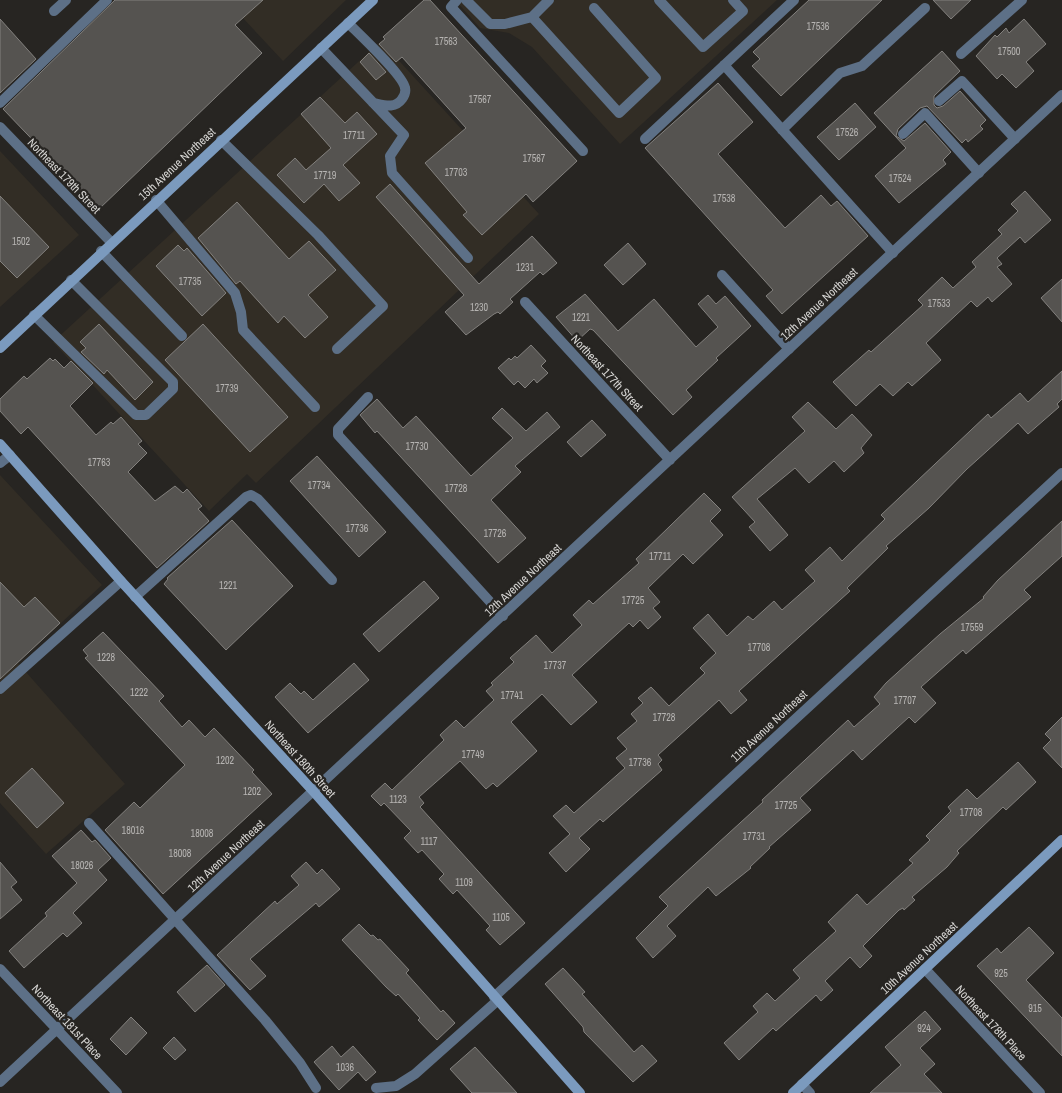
<svg xmlns="http://www.w3.org/2000/svg" width="1062" height="1093" font-family="'Archivo Narrow',sans-serif">
  <style>
    .built { fill: #322d25 }
    .building { fill: #555350; stroke: #83817e }
    .lines { fill: none; stroke-linecap: round; stroke-linejoin: round }
    .lane { stroke: #5d7087; stroke-width: 10 }
    .street { stroke: #5d7087; stroke-width: 10 }
    .secondary { stroke: #7b9abe; stroke-width: 10 }
    .labels { text-anchor: middle; stroke-width: 4.5; stroke-linejoin: round; paint-order: stroke }
    .number-label { font-size: 10px; fill: #b6b4b2 }
    .street-label { font-size: 12px; fill: #d6d5d3; stroke: #272522 }
  </style>
  <rect width="100%" height="100%" fill="#272522"/>
  <path class="built" d="M226,0H346L283,61Z
    M455,0H777L620,144L532,47L509,33L480,28Z
    M381,41L539,214L256,483L247,474L209,511L53,342Z
    M0,151L79,235L0,307Z
    M0,475L102,585L18,663L125,784L46,854L0,803Z"/>
  <path class="building" d="M115,0H263L235,25L262,53L99,209L3,109Z
    M424,0H430L577,161L533,202L526,194L482,235L463,215L467,212L425,163L466,128L402,57L396,62L379,44L385,39L383,37Z
    M809,0H882L781,96L752,66L760,59L753,52Z
    M933,0H971L951,19Z
    M0,19L36,59L0,93Z
    M1024,19L1046,44L1026,62L1034,71L1016,88L1002,74L997,79L976,56L995,35L997,37L1006,28L1009,33Z
    M942,51L960,71L934,96V105L937,108L943,106L960,91L986,120L980,126L983,129L968,142L966,139L962,143L927,106L920,108L898,129L896,136L904,141L925,123L951,152L943,160L946,164L899,203L875,176L906,148L874,113Z
    M369,53L386,72L376,80L360,62Z
    M718,83L753,122L718,154L785,228L821,195L831,206L837,201L868,236L782,314L766,296L773,290L645,148Z
    M320,97L345,123L357,112L377,134L343,165L360,183L339,201L324,184L304,203L277,175L295,158L306,170L331,148L301,114Z
    M855,103L876,127L839,160L817,137Z
    M390,184L479,284L532,236L557,263L543,275L540,272L510,299L513,302L500,314L498,312L494,314L466,335L445,312L464,295L376,197Z
    M1025,191L1051,220L1025,243L1020,237L997,258L1002,264L997,267L1012,284L992,302L988,297L977,307L971,301L926,343L941,360L912,386L908,382L893,396L880,384L856,406L833,382L869,350L871,352L923,305L918,300L942,277L953,288L976,267L972,262L1002,234L998,230L1018,211L1011,204Z
    M0,196L49,247L17,278L0,261Z
    M237,202L289,259L309,241L336,270L308,295L328,317L305,338L284,316L278,323L240,281L236,284L198,238Z
    M628,243L646,264L623,285L604,265Z
    M178,245L184,251L187,248L226,293L202,316L156,266Z
    M1062,279V322L1041,298Z
    M585,294L618,331L654,299L696,347L718,327L698,304L708,295L716,304L725,296L751,326L716,358L718,360L686,390L692,397L673,415L593,330L590,329L577,341L556,317Z
    M99,324L153,382L135,400L107,370L104,374L81,352L86,348L80,342Z
    M203,324L288,417L250,452L165,360Z
    M531,345L546,361L541,366L548,373L537,383L534,379L525,388L518,381L514,385L498,368L509,358L511,360L515,356L517,358Z
    M50,358L53,361L55,359L64,368L71,361L93,383L70,406L96,435L111,422L113,424L121,417L142,441L138,444L147,453L128,472L155,501L175,486L183,493L187,489L202,506L198,509L209,521L157,568L28,427L21,434L0,411V399L24,376L27,379Z
    M1062,371V399L1057,404L1059,407L1028,434L1018,423L967,469L929,508L886,546L888,548L847,588L850,591L739,691L747,700L731,714L719,700L658,755L662,760L658,764L662,770L603,822L600,819L579,838L590,849L566,872L549,853L570,834L553,816L566,805L574,813L625,768L616,758L627,749L617,738L637,721L631,714L643,703L638,698L651,687L669,706L705,673L700,668L716,653L693,628L708,614L727,636L748,616L753,620L774,601L782,610L815,581L805,570L830,547L842,561L885,519L881,515L988,414L991,418L1020,393L1028,402Z
    M377,399L403,428L416,416L471,476L513,438L492,418L502,408L526,431L547,412L560,427L515,466L521,472L491,500L526,538L498,563L377,431L375,433L360,415Z
    M808,402L836,429L852,414L872,435L861,448L864,453L844,472L834,461L809,483L795,468L757,499L788,535L770,551L749,527L755,522L732,497L805,431L792,417Z
    M592,420L606,435L581,457L567,442Z
    M317,456L386,532L359,557L290,481Z
    M704,493L721,510L710,521L723,535L693,564L683,554L648,588L660,602L653,608L661,617L648,629L640,620L633,627L629,623L572,675L597,702L571,725L542,694L511,722L537,751L497,787L493,783L486,789L460,761L419,797L424,803L420,807L525,923L500,945L486,930L490,926L457,890L453,894L439,879L444,874L422,850L418,853L404,838L411,831L384,803L381,806L371,796L385,783L392,790L444,740L440,735L456,720L464,728L494,700L486,691L493,685L491,683L514,662L510,658L536,635L552,653L582,625L573,615L589,600L593,604L639,563L636,559Z
    M232,520L293,586L226,650L164,584L168,579L167,578Z
    M1062,521V556L1024,590L1031,597L966,654L963,650L921,687L936,703L915,723L909,717L862,760L853,750L800,798L811,810L769,847L770,848L750,867L751,868L716,896L708,887L667,926L676,936L653,958L636,938L668,906L659,897L763,802L762,800L848,720L854,727L880,704L874,697L886,683L940,634L984,598L983,597L998,580Z
    M424,581L439,598L379,652L363,634Z
    M0,582L24,607L35,597L60,623L0,679Z
    M103,632L164,696L159,701L182,727L189,720L205,737L214,728L254,770L252,772L272,794L163,894L105,830L134,802L140,808L185,765L85,658L88,656L83,650Z
    M354,663L369,680L308,733L275,697L290,683L301,694L304,691L313,700Z
    M1062,717V768L1043,748L1051,740L1045,734Z
    M1018,762L1036,782L1006,810L1003,807L957,851L959,853L947,867L912,897L915,900L904,910L903,908L899,910L863,946L872,956L860,968L850,957L825,981L833,990L821,1001L816,995L776,1031L773,1028L739,1060L724,1043L758,1012L753,1006L767,993L775,1001L800,978L793,970L836,931L828,922L857,894L867,905L913,863L909,860L930,840L926,836L951,811L948,807L967,789L977,799Z
    M32,768L64,803L37,828L5,793Z
    M81,830L92,842L95,840L111,858L98,870L107,880L73,913L82,923L67,937L63,933L24,968L9,951L47,916L45,913L77,883L52,856Z
    M0,862L17,882L11,887L22,900L0,919Z
    M306,862L317,874L322,869L340,889L319,907L316,903L250,959L266,976L250,990L217,955L275,901L277,904L299,885L291,876Z
    M359,924L371,936L373,935L378,940L380,939L409,970L406,973L441,1012L443,1010L455,1023L437,1040L418,1020L420,1018L398,994L396,996L386,987L342,940Z
    M1029,927L1054,953L1026,980L1062,1018V1056L977,966L997,948L1001,953Z
    M207,965L225,985L195,1012L177,992Z
    M563,968L585,992L582,994L634,1052L642,1045L657,1061L633,1082L584,1032L583,1027L545,984Z
    M925,1011L941,1029L920,1048L935,1064L924,1074L942,1093H870L901,1065L885,1047Z
    M131,1017L147,1033L126,1055L110,1039Z
    M174,1037L186,1050L175,1060L163,1048Z
    M332,1046L341,1057L353,1046L376,1072L366,1081L358,1072L339,1090L314,1062Z
    M475,1047L517,1093H472L450,1069Z"/>
  <g class="lines">
    <path class="lane" d="M457,0L451,7L583,151
      M466,0L490,24H505L532,17L619,113L656,78L594,8
      M659,0L703,47L743,11L733,0
      M54,11L66,0
      M532,17L549,0
      M348,23C359,34 403,75 405,88C406,92 405,95 402,99C395,109 384,105 373,103
      M321,48L404,135L390,156L392,173L468,258
      M961,54L1022,0
      M724,65L893,253
      M939,101L962,81L1015,139
      M0,103L107,0
      M782,130L840,73L862,66L925,8
      M903,134L925,113L979,173
      M645,139L794,0
      M221,140L318,235L383,306L337,349
      M156,200L235,293L241,312L243,330L315,407
      M101,251L182,336
      M722,275L789,349
      M34,315L136,415H146L173,389V382L71,280
      M368,397L338,429V435L503,616
      M0,463L10,455
      M135,597L246,497L251,495L258,499L332,580
      M0,689L121,581
      M89,823L265,1020L300,1063L316,1088
      M376,1088L396,1086L415,1074L497,1001"/>
    <path class="street" d="M0,127L111,242
      M525,302L670,460
      M0,969L117,1093
      M925,969L1040,1093
      M494,997L1062,473
      M0,1082L1062,95
      M802,1084L810,1093"/>
    <path class="secondary" d="M0,348L373,0
      M0,444L121,581L314,792L580,1093
      M793,1093L1062,840"/>
  </g>
  <g class="labels">
    <g class="number-label">
      <text x="818" y="30">17536</text>
      <text x="446" y="45">17563</text>
      <text x="1009" y="55">17500</text>
      <text x="480" y="103">17567</text>
      <text x="847" y="136">17526</text>
      <text x="354" y="139">17711</text>
      <text x="534" y="162">17567</text>
      <text x="456" y="176">17703</text>
      <text x="325" y="179">17719</text>
      <text x="900" y="182">17524</text>
      <text x="724" y="202">17538</text>
      <text x="21" y="245">1502</text>
      <text x="525" y="271">1231</text>
      <text x="190" y="285">17735</text>
      <text x="939" y="307">17533</text>
      <text x="479" y="311">1230</text>
      <text x="581" y="321">1221</text>
      <text x="227" y="392">17739</text>
      <text x="417" y="450">17730</text>
      <text x="99" y="466">17763</text>
      <text x="319" y="489">17734</text>
      <text x="456" y="492">17728</text>
      <text x="357" y="532">17736</text>
      <text x="495" y="537">17726</text>
      <text x="660" y="560">17711</text>
      <text x="228" y="589">1221</text>
      <text x="633" y="604">17725</text>
      <text x="972" y="631">17559</text>
      <text x="759" y="651">17708</text>
      <text x="106" y="661">1228</text>
      <text x="555" y="669">17737</text>
      <text x="139" y="696">1222</text>
      <text x="512" y="699">17741</text>
      <text x="905" y="704">17707</text>
      <text x="664" y="721">17728</text>
      <text x="473" y="758">17749</text>
      <text x="225" y="764">1202</text>
      <text x="640" y="766">17736</text>
      <text x="252" y="795">1202</text>
      <text x="398" y="803">1123</text>
      <text x="786" y="809">17725</text>
      <text x="971" y="816">17708</text>
      <text x="133" y="834">18016</text>
      <text x="202" y="837">18008</text>
      <text x="754" y="840">17731</text>
      <text x="429" y="845">1117</text>
      <text x="180" y="857">18008</text>
      <text x="82" y="869">18026</text>
      <text x="464" y="886">1109</text>
      <text x="501" y="921">1105</text>
      <text x="1001" y="977">925</text>
      <text x="1035" y="1012">915</text>
      <text x="924" y="1032">924</text>
      <text x="345" y="1071">1036</text>
    </g>
    <g class="street-label">
      <text transform="translate(177 164) rotate(-43)" y="4">15th Avenue Northeast</text>
      <text transform="translate(64 176) rotate(46)" y="4">Northeast 179th Street</text>
      <text transform="translate(819 304) rotate(-43)" y="4">12th Avenue Northeast</text>
      <text transform="translate(607 373) rotate(47)" y="4">Northeast 177th Street</text>
      <text transform="translate(523 580) rotate(-43)" y="4">12th Avenue Northeast</text>
      <text transform="translate(769 726) rotate(-43)" y="4">11th Avenue Northeast</text>
      <text transform="translate(300 759) rotate(48)" y="4">Northeast 180th Street</text>
      <text transform="translate(226 856) rotate(-43)" y="4">12th Avenue Northeast</text>
      <text transform="translate(919 958) rotate(-43)" y="4">10th Avenue Northeast</text>
      <text transform="translate(67 1022) rotate(47)" y="4">Northeast 181st Place</text>
      <text transform="translate(991 1023) rotate(47)" y="4">Northeast 178th Place</text>
    </g>
  </g>
</svg>
